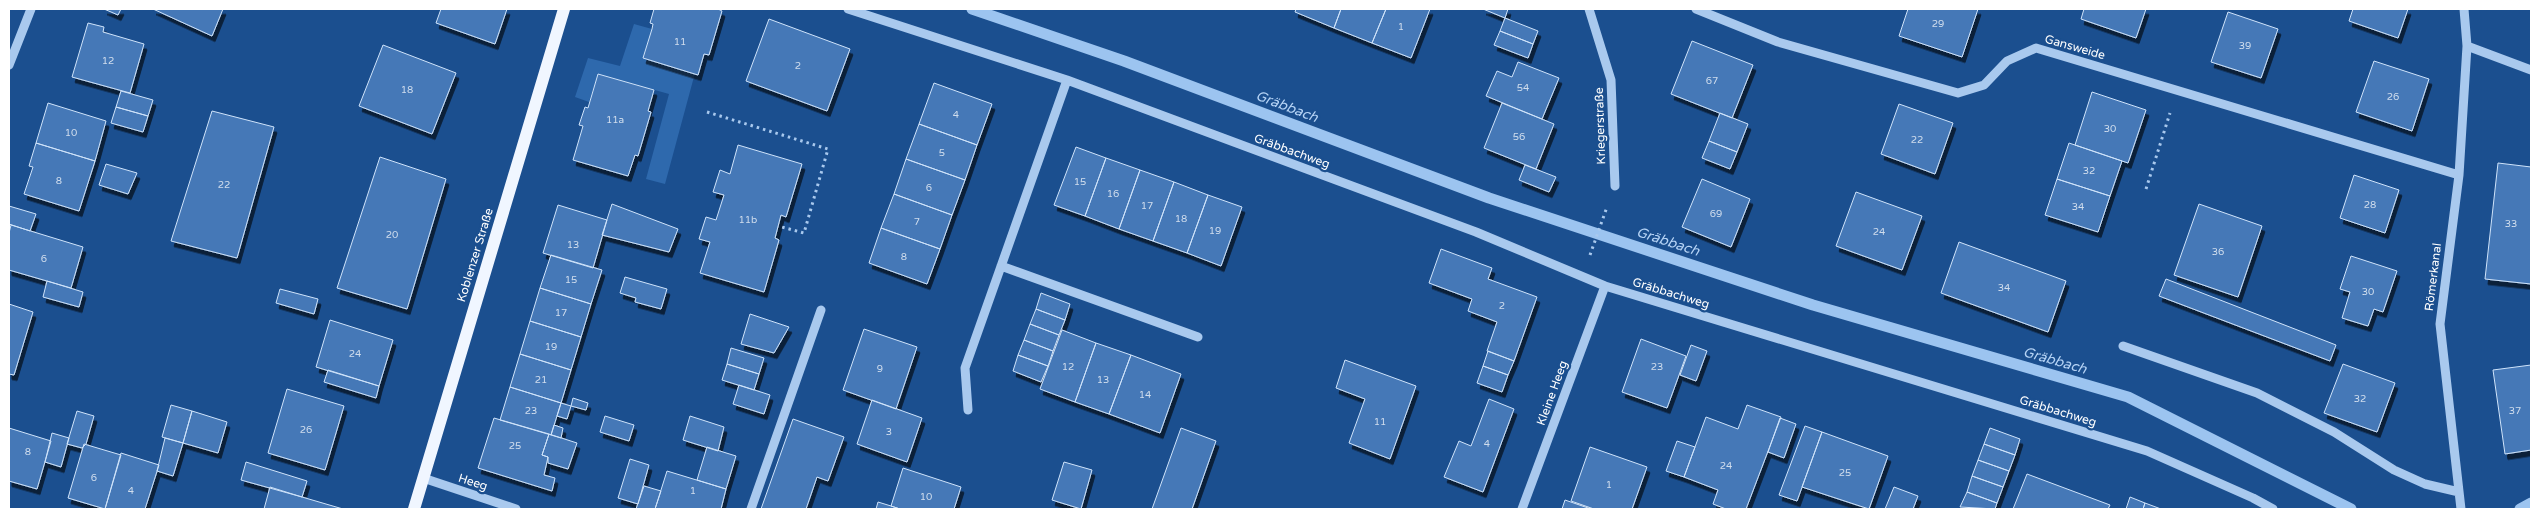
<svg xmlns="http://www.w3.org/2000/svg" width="2540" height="518" font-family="'Varela Round',sans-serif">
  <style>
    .green { fill: #2e69ad }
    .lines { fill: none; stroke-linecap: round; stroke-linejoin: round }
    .stream { stroke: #9cc4f0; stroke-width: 11 }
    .building { fill: #4478b7; stroke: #cfe3fa; filter: url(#shadow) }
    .path { stroke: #a9c9ee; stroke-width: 3; stroke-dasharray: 2.5 4; stroke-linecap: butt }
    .minor { stroke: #a9c9ee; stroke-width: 9 }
    .major { stroke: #f0f6ff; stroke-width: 12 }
    .labels { text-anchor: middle; stroke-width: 4.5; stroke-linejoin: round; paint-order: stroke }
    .number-label { font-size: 10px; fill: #d0dded }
    .street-label { font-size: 12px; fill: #fff; stroke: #1b4f8f }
    .water-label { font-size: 14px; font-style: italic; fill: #b5d3f5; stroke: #1b4f8f }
  </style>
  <defs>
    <filter id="shadow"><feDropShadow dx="3" dy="5.5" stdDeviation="0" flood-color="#0009"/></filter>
  </defs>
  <rect width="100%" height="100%" fill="#1b4f8f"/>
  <path class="green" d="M634,24L652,29L643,58L695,73L665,184L646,179L669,94L598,74L589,102L575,97L588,58L620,66Z"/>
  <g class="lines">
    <path class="stream" d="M972,9L1124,61L1489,198L1813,305L2128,397L2351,509
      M2520,509L2531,503"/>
  </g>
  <path class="building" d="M104,9H121L118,15Z
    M153,9H223L212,36Z
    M441,9H507L495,44L436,23Z
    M654,9H718L722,11L709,55L704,54L698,75L643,58L652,29L653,24L650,23Z
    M1296,9H1341L1334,28L1295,12Z
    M1341,9H1386L1372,43L1334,28Z
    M1386,9H1430L1411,58L1372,43Z
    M1483,9H1508L1505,18Z
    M1908,9H1978L1962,57L1899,36Z
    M2084,9H2146L2136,38L2081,19Z
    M2353,9H2408L2398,38L2349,21Z
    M2228,12L2278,29L2261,78L2211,62Z
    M1505,18L1538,31L1533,44L1500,31Z
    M769,19L850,49L827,111L746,81Z
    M88,23L104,27L103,32L144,44L130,93L72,77Z
    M1500,31L1533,44L1528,58L1494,45Z
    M1692,41L1753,65L1732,118L1671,94Z
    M383,45L456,73L432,134L359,106Z
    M2374,61L2429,79L2412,131L2356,112Z
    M1518,62L1559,78L1542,119L1486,96L1497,71L1512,77Z
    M598,74L654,90L648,111L651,112L638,156L635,155L628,176L573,160L583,126L579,125L585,107L588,108Z
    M934,83L992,104L977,145L919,124Z
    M121,91L153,100L148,116L116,107Z
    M2092,92L2146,110L2128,163L2075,145Z
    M48,103L106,121L95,161L36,143Z
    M1502,103L1554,124L1536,169L1484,148Z
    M1899,104L1953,123L1935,174L1881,154Z
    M116,107L148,116L143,132L111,123Z
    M212,111L274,127L237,258L171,241Z
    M1720,113L1748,124L1737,152L1709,141Z
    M919,124L977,145L965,180L906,159Z
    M1709,141L1737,152L1730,169L1702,158Z
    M36,143L95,161L79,211L24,194L33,167L29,166Z
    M2069,143L2122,161L2110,196L2057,179Z
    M738,145L802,164L786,217L781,215L775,238L779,240L764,292L700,273L710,242L699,239L706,217L716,220L724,195L713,192L720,170L730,174Z
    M1076,147L1106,158L1085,216L1054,205Z
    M380,157L446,179L407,309L337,288Z
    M1106,158L1140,170L1119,229L1085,216Z
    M906,159L965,180L952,215L894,194Z
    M2498,163L2531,167V284L2485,279Z
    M106,164L137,173L128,194L99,185Z
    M1525,165L1556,177L1549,192L1519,180Z
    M1140,170L1174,182L1153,241L1119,229Z
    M2354,175L2399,190L2385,233L2340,218Z
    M1702,179L1750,199L1731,247L1682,227Z
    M2057,179L2110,196L2098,232L2045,215Z
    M1174,182L1208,195L1187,253L1153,241Z
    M1856,192L1922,216L1902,270L1836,246Z
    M894,194L952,215L940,249L881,228Z
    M1208,195L1242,207L1221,266L1187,253Z
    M612,204L678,229L669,252L602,235Z
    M2199,204L2262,226L2238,297L2174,275Z
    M558,205L607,220L593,268L543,253Z
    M9,206L36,214L30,231L9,224Z
    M11,225L83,247L71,288L9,270V233Z
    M881,228L940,249L927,284L869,263Z
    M1959,242L2066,281L2048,332L1941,293Z
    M1441,249L1492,268L1488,279L1537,297L1514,361L1487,351L1497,322L1468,311L1472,299L1429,283Z
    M551,255L602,270L591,304L540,288Z
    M2351,256L2397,271L2383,312L2374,309L2368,326L2342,318L2350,292L2340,289Z
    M625,277L667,289L661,309L635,302L636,298L620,293Z
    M2166,279L2336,345L2330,361L2159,296Z
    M47,281L83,292L79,307L43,297Z
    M540,288L591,304L581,337L530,321Z
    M280,289L318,299L314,314L276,303Z
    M1041,293L1070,304L1065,320L1036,309Z
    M9,304L33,312L14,375L9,374Z
    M1036,309L1065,320L1059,335L1030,324Z
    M750,314L789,327L774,353L741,344Z
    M330,320L393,340L379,386L316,367Z
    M530,321L581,337L571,370L520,354Z
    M1030,324L1059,335L1053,351L1024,340Z
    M864,329L917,347L896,409L843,390Z
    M1062,330L1096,343L1075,402L1040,389Z
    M1641,339L1686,356L1667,408L1622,392Z
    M1024,340L1053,351L1048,366L1018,355Z
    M1096,343L1131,355L1109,414L1075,402Z
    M1691,345L1707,351L1696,381L1680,375Z
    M731,348L764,358L759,374L727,364Z
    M1488,351L1514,361L1508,375L1483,366Z
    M520,354L571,370L561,403L510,387Z
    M1018,355L1048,366L1041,382L1013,371Z
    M1131,355L1181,374L1160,433L1109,414Z
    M1345,360L1416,386L1390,459L1349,443L1365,399L1336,388Z
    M727,364L759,374L754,390L722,380Z
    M2343,364L2395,383L2377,432L2324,413Z
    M2531,365V450L2505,454L2493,370Z
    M1483,366L1508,375L1502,392L1477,383Z
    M328,370L379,386L376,398L324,382Z
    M739,385L770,395L764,414L733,404Z
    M510,387L561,403L551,435L500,420Z
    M287,389L344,406L325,470L268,453Z
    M573,398L588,403L586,410L571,406Z
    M1489,399L1514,409L1483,492L1444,477L1459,441L1471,446Z
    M872,400L922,418L907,462L857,444Z
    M561,403L571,406L567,419L557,416Z
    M171,405L192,411L183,443L162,437Z
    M1747,405L1781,417L1746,509H1726L1713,504L1718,490L1684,477L1706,417L1738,429Z
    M77,411L94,416L86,444L82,448L67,444Z
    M192,411L227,422L218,453L183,443Z
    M605,416L634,425L629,441L600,432Z
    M690,416L724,427L718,451L683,440Z
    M494,418L549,434L542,455L548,457L544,475L555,478L552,491L478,468Z
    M1780,418L1796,424L1784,458L1768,452Z
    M793,419L844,437L828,481L817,477L806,509H761Z
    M554,425L563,428L561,438L551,435Z
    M1805,426L1822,432L1797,501L1779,495Z
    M9,428L51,441L37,489L9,481Z
    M1181,428L1216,441L1192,509H1152Z
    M1990,428L2020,439L2015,455L1984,444Z
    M1822,432L1888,456L1869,509L1802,487Z
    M52,433L69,438L61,467L45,462Z
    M549,434L577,443L568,469L548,463V457L542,455Z
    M165,438L183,443L173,476L157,471Z
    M1677,441L1695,447L1684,477L1666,471Z
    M84,444L121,455L105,509L68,498Z
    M1984,444L2015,455L2009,471L1978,460Z
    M707,447L736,456L726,489L697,480Z
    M1590,447L1647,467L1632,509H1594L1571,501Z
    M121,453L159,465L145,509H105Z
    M630,459L649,465L638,504L618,498Z
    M1978,460L2009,471L2003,487L1972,476Z
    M246,462L307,481L302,497L241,480Z
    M1064,462L1092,470L1081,509L1052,500Z
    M903,468L961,487L954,509H900L891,506Z
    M667,471L726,489L721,509H655Z
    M2027,474L2110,505L2108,509H2013Z
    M1972,476L2003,487L1997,503L1967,492Z
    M644,486L661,491L655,509H636Z
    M270,487L302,497L343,509H264Z
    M1894,487L1918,496L1913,509H1885Z
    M1967,492L1997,503L1995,509L1960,507Z
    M2130,497L2145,503L2143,509H2126Z
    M1565,500L1591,509H1562Z
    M878,502L891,506L900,509H876Z
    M2145,503L2161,509H2143Z"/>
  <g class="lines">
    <path class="path" d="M707,112L828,149L804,233L778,226
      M2146,189L2170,113
      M1590,255L1607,207"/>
    <path class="minor" d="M848,9L1067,80L1476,232L1605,286L2147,451L2253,498L2273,509
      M1589,9L1611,80L1615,186
      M1696,9L1778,42L1958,93L1984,85L2007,61L2036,48L2459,175
      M2467,46L2531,70
      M9,65L31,9
      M1001,266L1198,337
      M2123,346L2257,393L2334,432L2394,470L2425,484L2459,492
      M968,410L965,368L1067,80
      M423,478L516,509
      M751,509L821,310
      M1522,509L1605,286
      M2461,509L2440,324L2459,175L2467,46L2464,9"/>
    <path class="major" d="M414,509L564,9"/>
  </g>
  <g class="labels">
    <g class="number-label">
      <text x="1938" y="27">29</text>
      <text x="1401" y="30">1</text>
      <text x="680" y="45">11</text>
      <text x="2245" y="49">39</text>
      <text x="108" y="64">12</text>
      <text x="798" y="69">2</text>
      <text x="1712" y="84">67</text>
      <text x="1523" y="91">54</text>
      <text x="407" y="93">18</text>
      <text x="2393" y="100">26</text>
      <text x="956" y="118">4</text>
      <text x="615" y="123">11a</text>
      <text x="2110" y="132">30</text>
      <text x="71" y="136">10</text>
      <text x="1519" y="140">56</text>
      <text x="1917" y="143">22</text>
      <text x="942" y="156">5</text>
      <text x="2089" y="174">32</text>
      <text x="59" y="184">8</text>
      <text x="1080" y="185">15</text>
      <text x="224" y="188">22</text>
      <text x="929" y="191">6</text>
      <text x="1113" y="197">16</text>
      <text x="2370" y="208">28</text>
      <text x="1147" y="209">17</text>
      <text x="2078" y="210">34</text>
      <text x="1716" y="217">69</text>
      <text x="1181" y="222">18</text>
      <text x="748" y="223">11b</text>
      <text x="917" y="225">7</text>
      <text x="2511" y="227">33</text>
      <text x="1215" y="234">19</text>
      <text x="1879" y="235">24</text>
      <text x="392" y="238">20</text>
      <text x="573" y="248">13</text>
      <text x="2218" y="255">36</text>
      <text x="904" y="260">8</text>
      <text x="44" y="262">6</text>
      <text x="571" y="283">15</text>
      <text x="2004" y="291">34</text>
      <text x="2368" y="295">30</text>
      <text x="1502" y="309">2</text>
      <text x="561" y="316">17</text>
      <text x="551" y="350">19</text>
      <text x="355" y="357">24</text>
      <text x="1068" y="370">12</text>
      <text x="1657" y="370">23</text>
      <text x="880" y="372">9</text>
      <text x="541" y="383">21</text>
      <text x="1103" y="383">13</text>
      <text x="1145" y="398">14</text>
      <text x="2360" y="402">32</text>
      <text x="531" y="414">23</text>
      <text x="2515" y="414">37</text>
      <text x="1380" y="425">11</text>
      <text x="306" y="433">26</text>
      <text x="889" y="435">3</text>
      <text x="1487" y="447">4</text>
      <text x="515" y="449">25</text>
      <text x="28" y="455">8</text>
      <text x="1726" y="469">24</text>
      <text x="1845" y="476">25</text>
      <text x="94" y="481">6</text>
      <text x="1609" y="488">1</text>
      <text x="131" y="494">4</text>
      <text x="693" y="494">1</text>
      <text x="926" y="500">10</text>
    </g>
    <g class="street-label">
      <text transform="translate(2075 47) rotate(16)" y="4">Gansweide</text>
      <text transform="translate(1600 126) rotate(-92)" y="4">Kriegerstraße</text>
      <text transform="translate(1292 151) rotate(20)" y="4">Gräbbachweg</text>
      <text transform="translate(475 255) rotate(-73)" y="4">Koblenzer Straße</text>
      <text transform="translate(2433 277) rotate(-83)" y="4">Römerkanal</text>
      <text transform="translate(1671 293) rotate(17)" y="4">Gräbbachweg</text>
      <text transform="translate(1552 393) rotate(-70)" y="4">Kleine Heeg</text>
      <text transform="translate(2058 411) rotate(17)" y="4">Gräbbachweg</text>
      <text transform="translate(473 482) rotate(18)" y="4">Heeg</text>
    </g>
    <g class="water-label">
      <text transform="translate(1287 106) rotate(21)" y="5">Gräbbach</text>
      <text transform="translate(1668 241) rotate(18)" y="5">Gräbbach</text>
      <text transform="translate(2055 360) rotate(16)" y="5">Gräbbach</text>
    </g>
  </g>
  <rect width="2540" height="518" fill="none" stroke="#ffffff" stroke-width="20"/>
</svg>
